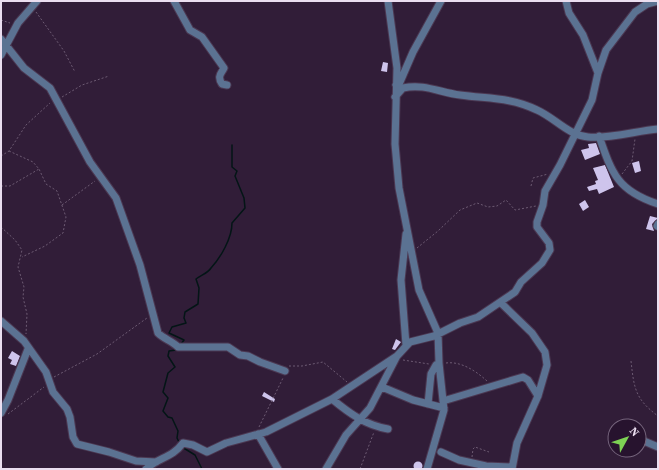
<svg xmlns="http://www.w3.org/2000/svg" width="659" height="470" font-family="'Source Serif 4',serif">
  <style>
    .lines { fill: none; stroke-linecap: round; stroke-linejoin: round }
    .stream { stroke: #031516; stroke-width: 1.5 }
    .building { fill: #cec4ec }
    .minor-casing { stroke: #4b3852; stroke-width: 9 }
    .path { stroke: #6d5b73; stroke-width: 1; stroke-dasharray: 2 2; stroke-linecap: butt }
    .minor { stroke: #5b7292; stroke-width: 7 }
  </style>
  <rect width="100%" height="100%" fill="#311d38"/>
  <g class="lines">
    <path class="stream" d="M181,344L184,340L169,333L172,327L186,323L184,318L185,312L198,304L199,288L196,279C201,275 208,273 211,268C221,257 232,238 232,223L245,208L244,198L235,176L237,171L232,167V145
      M177,348L176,350L169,351L168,356L175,367L168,373L163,392L168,398L163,411L168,417L172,418L178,431L177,438L180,444
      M182,447L195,455L202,469"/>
  </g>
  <path class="building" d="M383,62L388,63L387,72L381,71Z
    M596,143L600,154L585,160L581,150L589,148L588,144Z
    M639,161L641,171L635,173L632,163Z
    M605,165L614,187L599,194L597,189L589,191L587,187L596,184L595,181L598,180L593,168Z
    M585,200L589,207L583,211L579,204Z
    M650,216L658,218L652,224L654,231L646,229Z
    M396,339L401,342L395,350L392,349Z
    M12,351L20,356L16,366L10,364L12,360L8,358Z
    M264,392L275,399L274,402L262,396Z
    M413.5 466a4.5 4.5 0 1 1 9 0a4.5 4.5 0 1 1-9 0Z"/>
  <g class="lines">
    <g class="minor-casing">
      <path id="minor" d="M174,1L190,30L202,37L224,68C221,74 217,76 222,84L227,85
        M388,1L397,68L395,144L399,188L419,290L438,333L439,363L444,410L427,469
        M566,1L569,13L583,35L598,73
        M1,39L24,68L50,88L90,162L116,198L140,265L158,333C164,339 172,341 178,347H228L240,355L248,356L260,362L285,371
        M1,55L18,23L37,1
        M396,85L400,82L413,52L441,1
        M395,97L403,88C424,83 441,93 460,95C489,99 510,97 537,110C555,118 568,135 588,137C610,139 636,131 658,129
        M599,136C612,174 618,191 658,204
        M657,226L658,224
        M406,234L401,280L406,345
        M501,303L532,333L545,352L547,365L538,396L517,443L512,469
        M1,321L24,341L46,372L53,392L67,409L70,417L73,437L77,444L109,452L136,461L156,462
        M382,387L413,400L444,408
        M332,399C349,413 365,425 388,429
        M443,401L523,377L528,380L538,396
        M428,404L431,374L436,365
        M1,413L8,400L28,349
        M258,434L278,469
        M639,439L658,447
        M441,452L459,460L486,466L512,467
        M146,469C159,457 172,458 183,443L193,445L207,452L226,443L266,432L332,399L397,356L410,342L434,336L460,323L478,317L515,292L521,282L542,263L550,250L549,243L537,227V222L543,205L545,191L560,165L592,100L598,73L606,50L635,12L647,4L658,1
        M326,469L346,435L370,408L397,356"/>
    </g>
    <path class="path" d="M36,12L64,51L75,72
      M1,20L10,23
      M62,97L82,85L109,76
      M9,151L33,162L39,169L46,184L57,191L66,217L63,233L45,246L22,257
      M1,156L9,151L26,125L50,103
      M622,174L632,161L635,139
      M1,186H10L39,169
      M531,186L533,178L548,174
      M62,205L95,181
      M1,227L15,240L22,250L18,267L24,287L23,297L27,314L26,334
      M417,248L438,231L460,210L477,203L488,207L497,206L506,200L515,210L536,206
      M403,360L429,364
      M631,361C634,388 635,399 658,416
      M446,363C461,361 476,371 487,381
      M289,366H302L323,362L347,382
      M54,377L97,354L147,318
      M8,414L44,387
      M259,427L283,378
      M472,457L473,449L475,447L489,452
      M360,469L374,432"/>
    <use href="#minor" class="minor"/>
  </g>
  <rect width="659" height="470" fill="none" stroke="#ebdef0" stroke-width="4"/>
  <g transform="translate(627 438) rotate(50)"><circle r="19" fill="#27132e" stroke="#75647c"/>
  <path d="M0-3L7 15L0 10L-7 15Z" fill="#7dd154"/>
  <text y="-6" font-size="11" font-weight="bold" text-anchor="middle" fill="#ebdef0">N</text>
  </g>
</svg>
